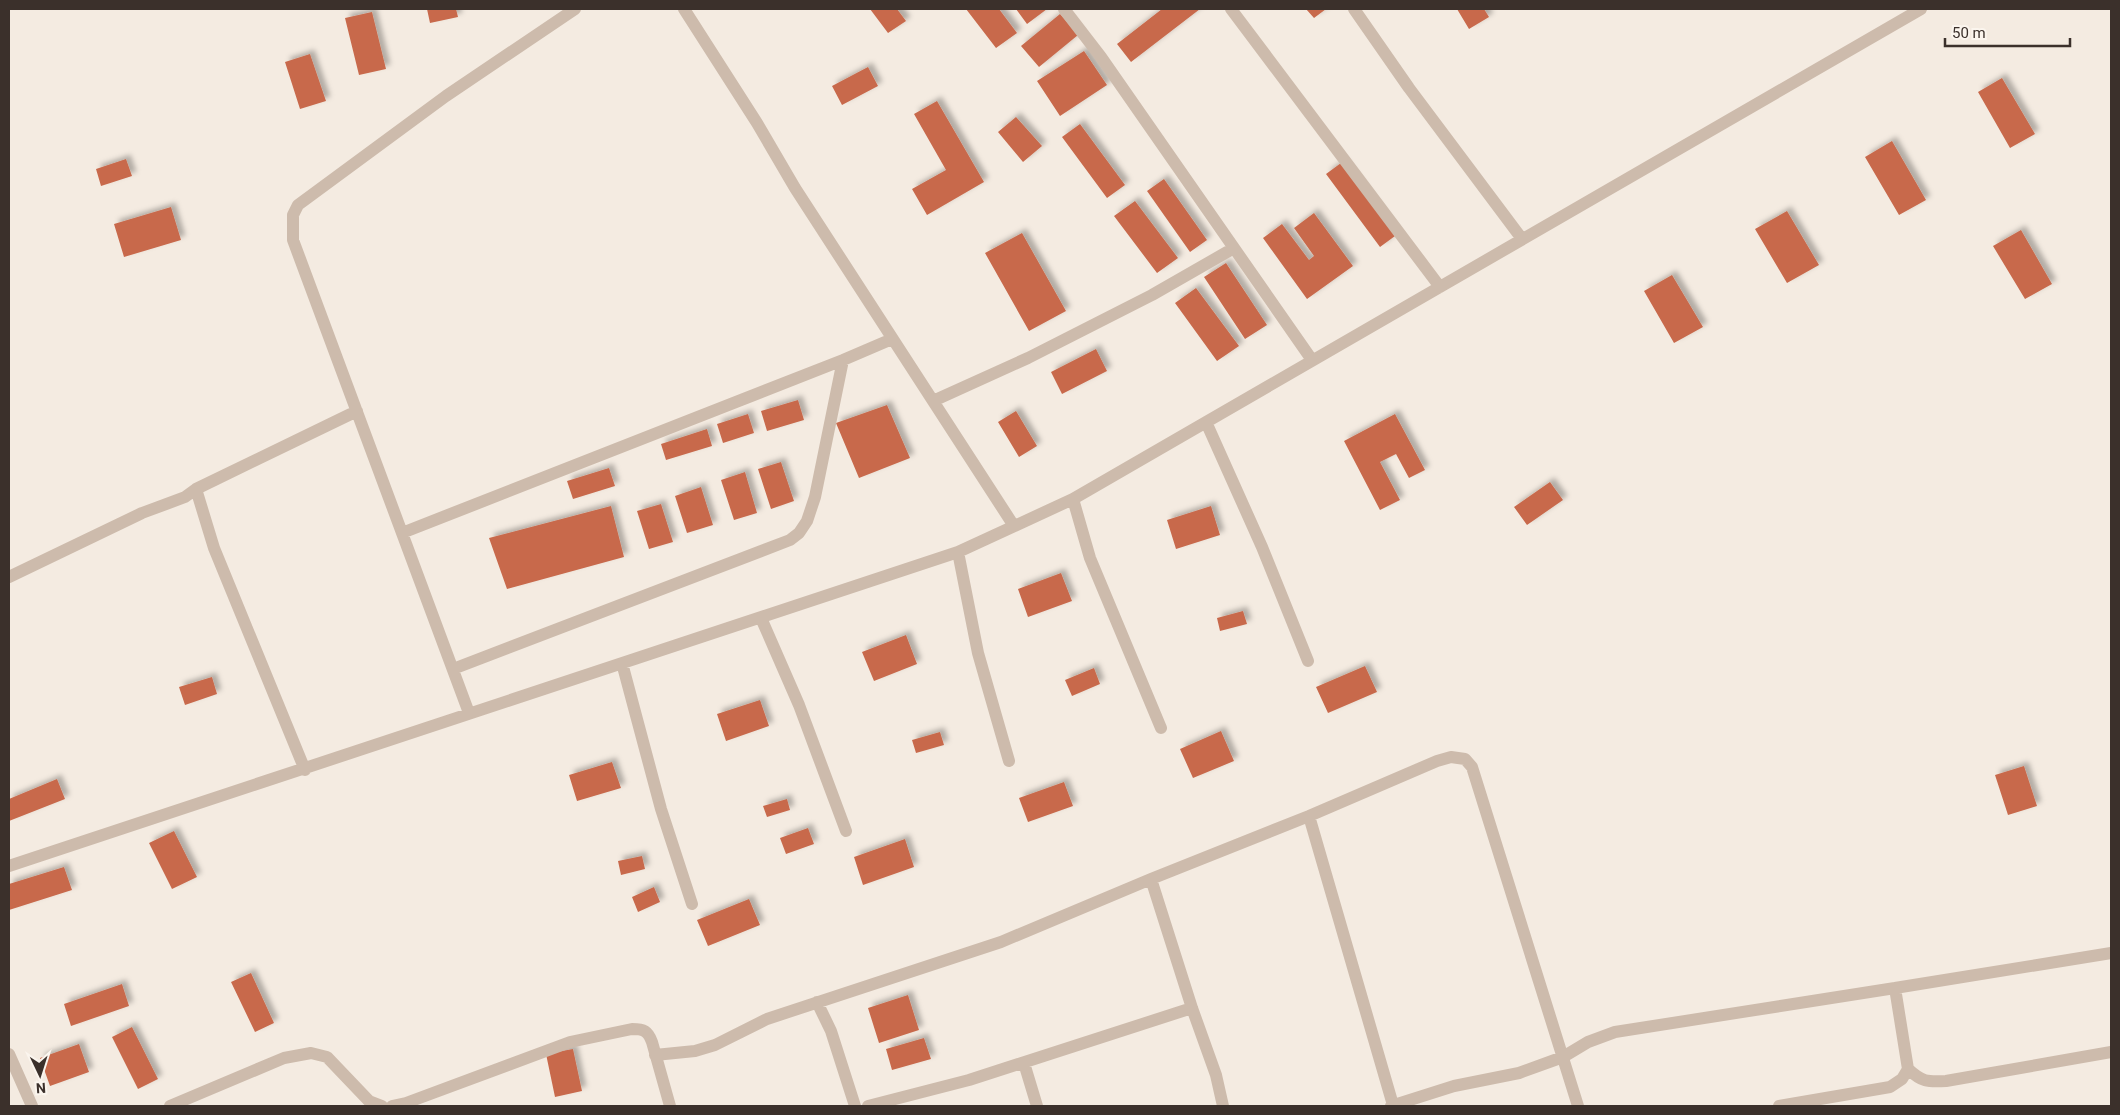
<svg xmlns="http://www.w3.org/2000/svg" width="2120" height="1115" font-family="Roboto,sans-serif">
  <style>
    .building { fill: #c8694b; filter: url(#shadow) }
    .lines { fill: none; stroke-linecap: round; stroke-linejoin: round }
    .street { stroke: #cdbbac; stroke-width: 12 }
  </style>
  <defs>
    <filter id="shadow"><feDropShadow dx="4.5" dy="-4.5" stdDeviation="2.5" flood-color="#0004"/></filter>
  </defs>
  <rect width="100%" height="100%" fill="#f4ebe1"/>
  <path class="building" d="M427,9H456L458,17L430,23Z
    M870,9H897L906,21L888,33Z
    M966,9H999L1017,33L996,48Z
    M1016,9H1047L1027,24Z
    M1162,9H1200L1131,62L1117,44Z
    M1306,9H1326L1314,18Z
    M1457,9H1484L1489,17L1469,29Z
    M372,12L386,69L359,75L345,18Z
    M1060,14L1078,35L1039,67L1021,46Z
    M1084,51L1107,85L1060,116L1037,81Z
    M310,54L326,101L300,109L285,62Z
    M868,67L878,86L842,105L832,86Z
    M2002,78L2035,134L2010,148L1978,92Z
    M937,101L984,182L927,215L912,189L946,170L914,114Z
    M1016,117L1042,146L1023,162L998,132Z
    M1080,124L1125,185L1107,198L1062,137Z
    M1892,141L1926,200L1899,215L1865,157Z
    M126,159L132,176L101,186L96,169Z
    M1341,163L1395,236L1380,247L1326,174Z
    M1164,179L1207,240L1190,252L1147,191Z
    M1135,201L1178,258L1157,273L1114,216Z
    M171,207L181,240L124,257L114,224Z
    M1787,211L1819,265L1787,283L1755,229Z
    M1314,213L1353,266L1307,299L1263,238L1282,224L1309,260L1314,256L1294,228Z
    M2021,230L2052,284L2025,299L1993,246Z
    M1022,233L1066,311L1029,331L985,253Z
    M1226,263L1267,325L1245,339L1204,277Z
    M1672,275L1703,327L1674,343L1644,291Z
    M1196,288L1239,346L1217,361L1175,303Z
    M1096,349L1107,371L1062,394L1051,372Z
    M798,400L804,420L767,431L761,411Z
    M887,405L910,458L859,478L836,423Z
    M1016,411L1037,446L1019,457L998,422Z
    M748,414L754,433L723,443L717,424Z
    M1395,414L1425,470L1409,478L1396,454L1380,462L1400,500L1380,510L1344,441Z
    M707,429L712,446L666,460L661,444Z
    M781,462L794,501L771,509L758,469Z
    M609,468L615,486L573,499L567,481Z
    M745,472L757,513L734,520L721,480Z
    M1550,482L1563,500L1527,525L1514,507Z
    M701,487L713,525L687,533L675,496Z
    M661,504L673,542L649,549L637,511Z
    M611,506L624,557L507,589L489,538Z
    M1211,506L1220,535L1176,549L1167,520Z
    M1061,573L1072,601L1028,617L1018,589Z
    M1243,611L1247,624L1220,631L1217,618Z
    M906,635L917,664L874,681L862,652Z
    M1365,666L1377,692L1328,713L1316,687Z
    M1094,668L1100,684L1072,696L1065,680Z
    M212,677L217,694L185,705L179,687Z
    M760,700L769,726L726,741L717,714Z
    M1221,731L1234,761L1193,778L1180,749Z
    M940,732L944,745L916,753L912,740Z
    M612,762L621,788L577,801L569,775Z
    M2024,766L2037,806L2008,815L1995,775Z
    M57,779L65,799L9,821V799Z
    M1064,782L1073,806L1028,822L1019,798Z
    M787,799L790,810L767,817L763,806Z
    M808,828L814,844L786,854L780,838Z
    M174,831L197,877L172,889L149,843Z
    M905,839L914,867L863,885L854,857Z
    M642,856L645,869L621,875L618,861Z
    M64,867L72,890L9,910V884Z
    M654,887L660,902L638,912L632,897Z
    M749,899L760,925L708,946L697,920Z
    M251,973L274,1023L255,1032L231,982Z
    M122,984L129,1006L71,1026L64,1004Z
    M908,995L919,1030L879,1043L868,1008Z
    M132,1027L158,1079L138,1089L112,1037Z
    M924,1038L931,1059L892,1070L886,1049Z
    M79,1044L89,1072L50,1086L40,1058Z
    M573,1049L582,1091L555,1097L546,1054Z"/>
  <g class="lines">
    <path class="street" d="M684,9L757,123L795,188L1014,526
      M1064,9L1101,57L1312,360
      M1231,9L1440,287
      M1354,9L1409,88L1522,239
      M933,401L1028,358L1152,295L1234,248
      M1206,422L1262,547L1308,661
      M196,489L214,548L305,770
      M1073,499L1090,558L1161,728
      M402,533L843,360L892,339
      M958,552L978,653L1009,761
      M9,577L142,513L185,497L196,489L357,411
      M761,618L799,705L846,831
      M622,663L661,809L692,904
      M453,669L790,540L799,533L807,521L815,497L843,360
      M469,713L293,240V215L298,205L446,96L575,9
      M1309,816L1393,1105
      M9,866L958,552L1073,499L1921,9
      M1151,879L1192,1008L1216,1075L1223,1106
      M1895,988L2111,953
      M817,1002L831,1031L855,1106
      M9,1054L32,1106
      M655,1055L695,1051L715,1045L767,1019L1001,942L1151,879L1309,816L1437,761L1451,757L1465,759L1472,767L1578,1106
      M1024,1063L1037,1106
      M1908,1069C1922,1082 1927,1082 1946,1081L2111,1052
      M170,1106L284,1058L311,1053L327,1057L369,1101L382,1106
      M392,1106L406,1103L570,1042L632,1029C644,1029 648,1031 652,1042L670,1106
      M868,1106L969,1080L1192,1008
      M1391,1106L1454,1086L1519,1073L1563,1057L1588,1042L1615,1032L1895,988L1908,1069L1902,1079L1890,1087L1779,1106"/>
  </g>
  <rect width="2120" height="1115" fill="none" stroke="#3b302b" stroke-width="20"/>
  <g transform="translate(40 1075) rotate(176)" stroke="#fbf5ee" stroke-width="4" paint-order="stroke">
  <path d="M0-4L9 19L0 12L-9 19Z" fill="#3b302b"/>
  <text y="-8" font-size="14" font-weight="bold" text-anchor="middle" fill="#3b302b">N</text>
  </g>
  <path d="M1945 38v8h125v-8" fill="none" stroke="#3b302b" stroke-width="2.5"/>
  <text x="1952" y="38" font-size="15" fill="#3b302b" stroke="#fbf5ee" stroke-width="4" paint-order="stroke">50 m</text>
</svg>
